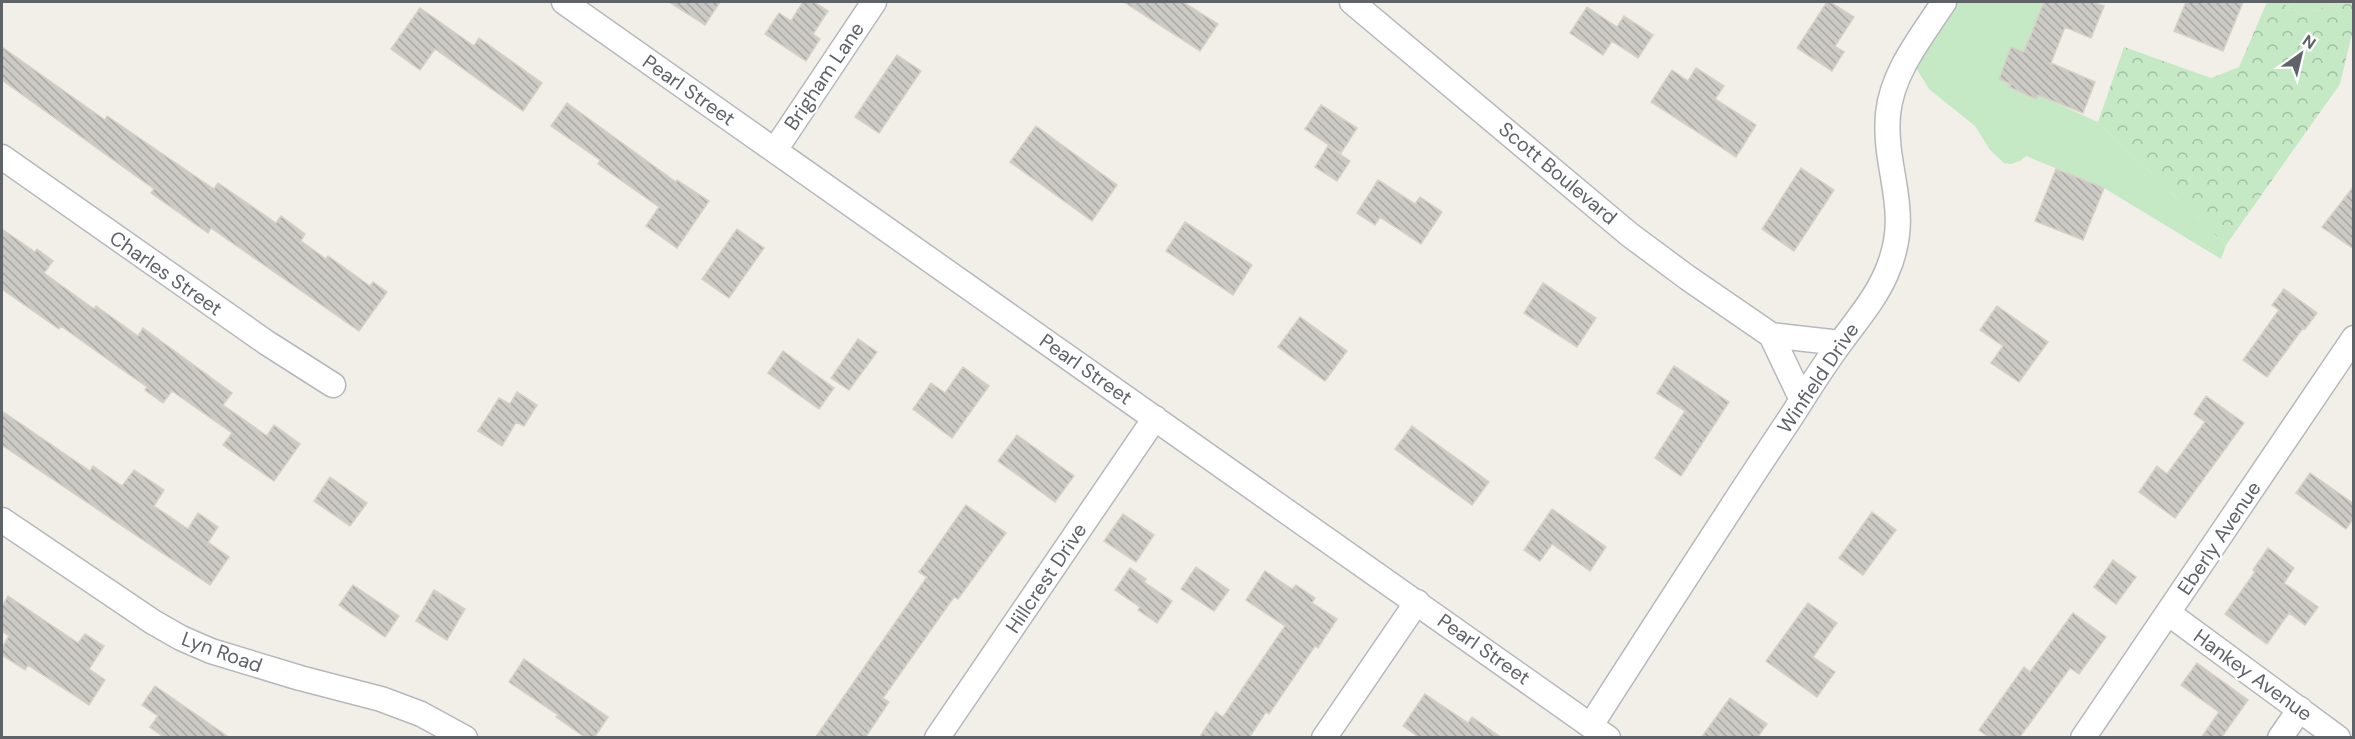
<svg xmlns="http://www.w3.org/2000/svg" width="2355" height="739" font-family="'DM Sans',sans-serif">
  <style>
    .green { fill: #c5e8c5 }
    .forest { fill: url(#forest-crowns) }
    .building { fill: url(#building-back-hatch); stroke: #d6d1c6; stroke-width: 1.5 }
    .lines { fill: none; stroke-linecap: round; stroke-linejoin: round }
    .minor-casing { stroke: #b5b8bc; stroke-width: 27 }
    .minor { stroke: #fff; stroke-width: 24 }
    .labels { text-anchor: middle; stroke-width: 4.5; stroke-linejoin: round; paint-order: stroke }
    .street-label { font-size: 20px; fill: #5f6368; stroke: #fff }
  </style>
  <defs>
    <pattern id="forest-crowns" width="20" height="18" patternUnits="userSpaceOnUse" patternTransform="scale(1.5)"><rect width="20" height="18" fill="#c5e8c5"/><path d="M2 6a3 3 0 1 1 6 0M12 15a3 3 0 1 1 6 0" fill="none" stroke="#a3c0a4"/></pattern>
    <pattern id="building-back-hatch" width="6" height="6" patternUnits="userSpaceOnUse" patternTransform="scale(1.5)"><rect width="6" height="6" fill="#cccac5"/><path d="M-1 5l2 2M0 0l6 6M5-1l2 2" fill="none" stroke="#a9a8a4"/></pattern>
  </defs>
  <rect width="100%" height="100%" fill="#f1efe8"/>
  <path class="green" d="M1953,2H2044L2024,52L2011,48L1999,79L2011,84L2010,88L2036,98L2038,95L2098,122L2226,245L2221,259L2104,188L2026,156L2020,161L2011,164L2004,163L1990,150L1975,126L1929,89L1913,63Z
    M2281,2H2341L2302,15Z"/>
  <path class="forest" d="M2267,2H2281L2302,15L2341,2H2353V30L2340,84L2226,245L2098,122L2124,47L2211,78L2239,67Z"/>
  <path class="building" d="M669,2H720L705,25Z
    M803,2H814L828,11L813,34L820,39L806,61L765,34L779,13L791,21Z
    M1124,2H1183L1218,24L1200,51Z
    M1827,2H1830L1854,17L1835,46L1844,52L1832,71L1797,48Z
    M2044,2H2092L2104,6L2091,38L2065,27L2051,63L2095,82L2083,113L2038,95L2036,99L2009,87L2011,84L1999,79L2011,47L2024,52Z
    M2186,2H2243L2223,51L2174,31Z
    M1587,7L1617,27L1624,16L1653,35L1638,58L1612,41L1603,55L1570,33Z
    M420,8L474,46L479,38L542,83L523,111L435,49L420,70L391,49Z
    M2,47L105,120L107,116L214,189L218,183L276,223L281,216L305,234L301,241L326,259L328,256L370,286L373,282L387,292L359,331L211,228L208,233L151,193L154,189L2,80Z
    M897,55L921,71L879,133L855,117Z
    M1696,68L1724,86L1715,99L1756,125L1736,157L1651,102L1672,70L1688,81Z
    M567,103L676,182L677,180L709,201L677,248L646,226L659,207L598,164L600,160L551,126Z
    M1321,105L1357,128L1341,153L1305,129Z
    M1036,126L1117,185L1092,221L1010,162Z
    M1328,146L1350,161L1337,181L1315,167Z
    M1801,168L1834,190L1794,251L1762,229Z
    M2056,169L2104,188L2083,240L2035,221Z
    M1378,180L1415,204L1420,197L1442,212L1421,244L1380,217L1375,225L1357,213Z
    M2354,186V249L2322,227Z
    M1185,222L1252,265L1233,295L1166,251Z
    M2,229L35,252L37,249L53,261L44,273L94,309L96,306L138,336L143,328L232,393L223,405L267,436L274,425L300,444L274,481L223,445L232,433L172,391L163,403L145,390L147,387L117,366L61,326L59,329L2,289Z
    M737,229L764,248L729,298L702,279Z
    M1543,283L1596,318L1577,347L1524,313Z
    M2284,289L2317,313L2305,329L2303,328L2267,377L2243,360L2279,310L2272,305Z
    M1997,306L2048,342L2019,382L1991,363L2003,346L1980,330Z
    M1300,317L1347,351L1325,381L1278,347Z
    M858,339L877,352L849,390L831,378Z
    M783,351L834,388L819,409L768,373Z
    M1674,366L1729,402L1681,476L1655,458L1685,411L1657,393Z
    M963,367L989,386L952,438L913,409L931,383L945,393Z
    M517,392L537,405L524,426L516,422L502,446L478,431L499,398L510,404Z
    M2206,396L2244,423L2175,518L2139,492L2157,466L2167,474L2205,422L2194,414Z
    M2,411L90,471L93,466L122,486L134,470L164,490L154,506L188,529L198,513L218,527L208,542L229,557L210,585L2,445Z
    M1412,426L1489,482L1472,505L1395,449Z
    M1017,435L1074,476L1055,502L998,461Z
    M2310,473L2354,504V518L2346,529L2296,493Z
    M330,477L367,503L350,526L314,501Z
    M966,505L1006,533L958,599L954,597L883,698L889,702L865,738H815L927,577L919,572Z
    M1552,509L1606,547L1590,571L1552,544L1540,561L1524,550Z
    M1872,512L1896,530L1863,575L1839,558Z
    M1123,514L1154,535L1136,562L1104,541Z
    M2268,548L2294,568L2284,583L2318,607L2305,625L2289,613L2267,644L2225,614L2255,572L2253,570Z
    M2113,560L2136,577L2116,604L2094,587Z
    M1196,567L1229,590L1214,611L1181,589Z
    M1130,568L1146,579L1144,582L1172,601L1157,623L1138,610L1140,607L1115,590Z
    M1265,571L1292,589L1296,585L1315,598L1312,603L1337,619L1318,648L1315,646L1269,714L1266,712L1249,738H1199L1216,712L1223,717L1285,626L1246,600Z
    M353,585L399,616L385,637L339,605Z
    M434,590L465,609L447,640L416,621Z
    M8,596L78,643L85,634L104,646L89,669L105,680L89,705L28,665L25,670L2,655V648L9,636L2,631V607Z
    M1808,603L1837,623L1813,657L1835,672L1817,697L1766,661Z
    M2073,613L2106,637L2079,674L2070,668L2019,738H1990L1979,730L2024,667L2030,672Z
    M524,659L608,717L594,738H586L556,717L558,715L509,682Z
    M2197,663L2248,700L2221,738H2201L2219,712L2181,685Z
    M155,686L230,738H165L150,727L158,716L142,705Z
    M1425,694L1468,723L1472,717L1502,738H1420L1403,726Z
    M1730,698L1767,724L1757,738H1701Z"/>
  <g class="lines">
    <g class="minor-casing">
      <path id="minor" d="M564,2L1608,738
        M1352,2L1630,235L1688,278L1771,335
        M775,150L874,2
        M2,157L267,343L333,385
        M1802,400L1771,335L1840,343
        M2,520L153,622L181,638L211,651L300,678L381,699L421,714L465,738
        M2168,613L2338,738
        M1591,725C1657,622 1723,519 1791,417C1807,392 1823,366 1841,342C1857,320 1875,299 1886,274C1914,211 1883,173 1888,114C1892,72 1922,36 1944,2
        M937,738L1155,418
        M1324,738L1417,602
        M2083,738L2354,338
        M2280,738L2300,709"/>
    </g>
    <use href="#minor" class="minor"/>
  </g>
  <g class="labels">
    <g class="street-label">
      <text transform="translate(824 76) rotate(-56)" y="7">Brigham Lane</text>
      <text transform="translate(689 90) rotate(35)" y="7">Pearl Street</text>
      <text transform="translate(1558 173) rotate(40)" y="7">Scott Boulevard</text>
      <text transform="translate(166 273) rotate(35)" y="7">Charles Street</text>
      <text transform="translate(1086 369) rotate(35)" y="7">Pearl Street</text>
      <text transform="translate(1818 378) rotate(-56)" y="7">Winfield Drive</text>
      <text transform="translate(2219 538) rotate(-56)" y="7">Eberly Avenue</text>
      <text transform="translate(1046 578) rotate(-56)" y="7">Hillcrest Drive</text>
      <text transform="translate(1484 649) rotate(35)" y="7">Pearl Street</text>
      <text transform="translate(222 652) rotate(20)" y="7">Lyn Road</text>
      <text transform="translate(2253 675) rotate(36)" y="7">Hankey Avenue</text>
    </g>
  </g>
  <rect width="2355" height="739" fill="none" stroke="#5f6368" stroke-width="6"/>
  <g transform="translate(2301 54) rotate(34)" stroke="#ffffff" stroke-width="4.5" paint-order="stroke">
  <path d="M0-4.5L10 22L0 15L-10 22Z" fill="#5f6368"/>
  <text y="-9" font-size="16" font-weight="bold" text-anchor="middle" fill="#5f6368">N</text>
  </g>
</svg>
